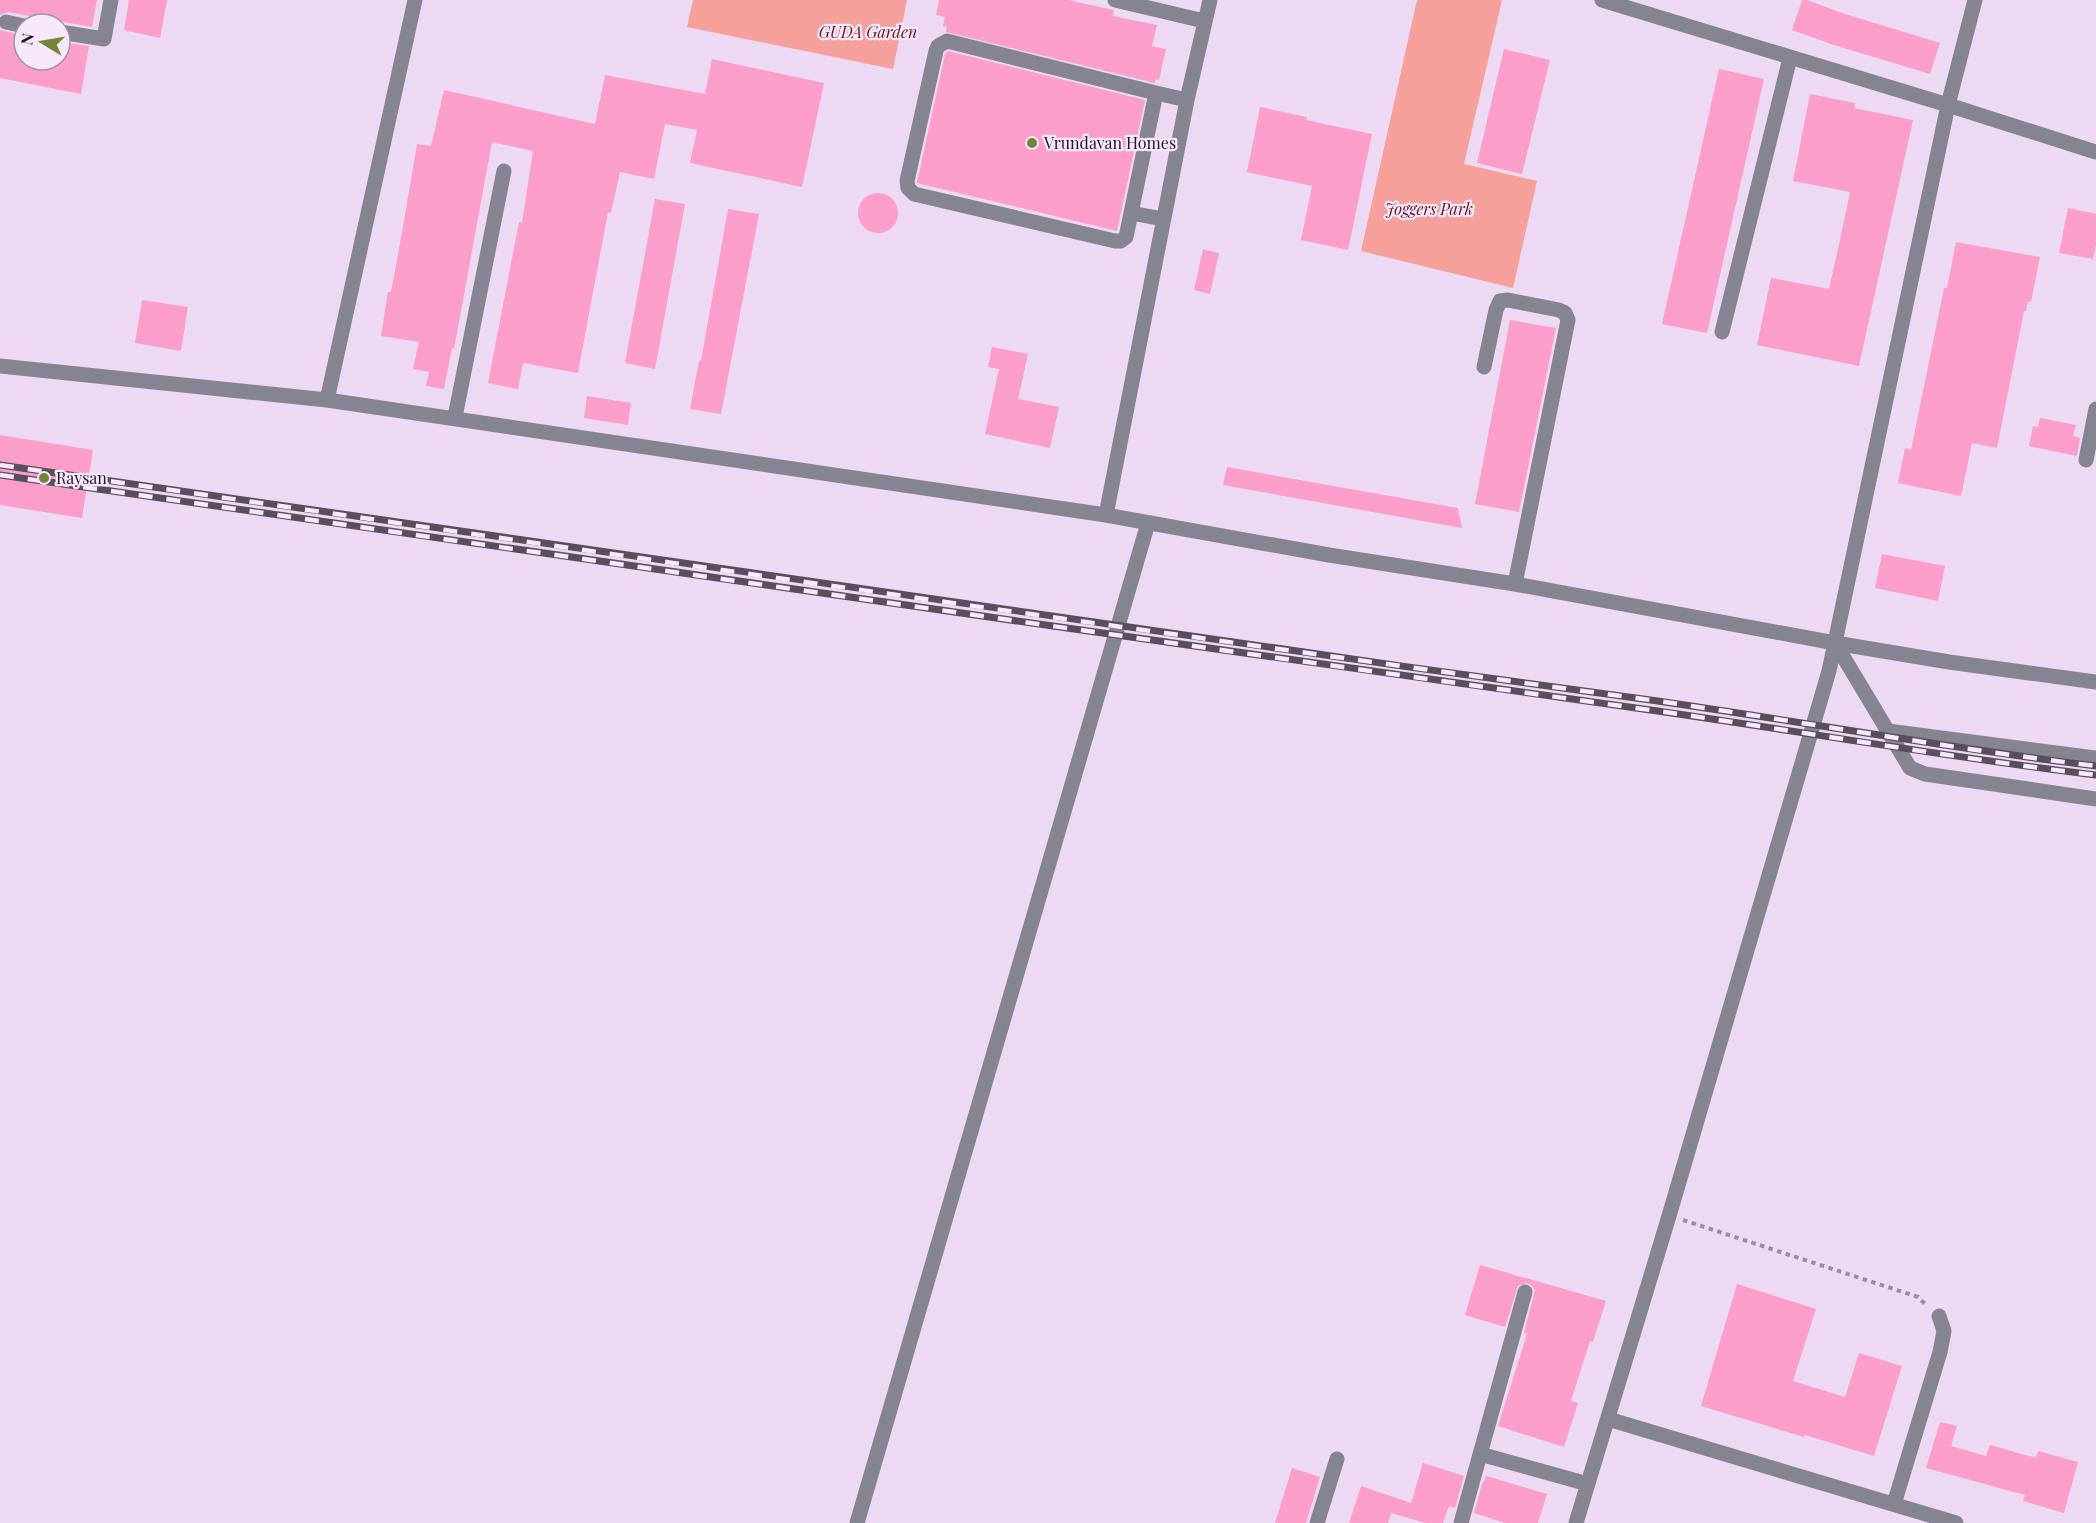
<svg xmlns="http://www.w3.org/2000/svg" width="2096" height="1523" font-family="'Playfair Display',serif">
  <style>
    .green { fill: #f6a09b }
    .building { fill: #fb9fca }
    .lines { fill: none; stroke-linecap: round; stroke-linejoin: round }
    .path { stroke: #9b8da0; stroke-width: 4; stroke-dasharray: 4.5 4.5; stroke-linecap: butt }
    .minor { stroke: #858592; stroke-width: 15 }
    .rail-casing { stroke: #594e5c; stroke-width: 7 }
    .rail { stroke: #f8e8fd; stroke-width: 4.5; stroke-dasharray: 14; stroke-linecap: butt }
    .poi-dot { fill: #738637; stroke: #f8e8fd; stroke-width: 2 }
    .labels { text-anchor: middle; stroke-width: 4.5; stroke-linejoin: round; paint-order: stroke }
    .park-label { font-size: 16px; font-style: italic; fill: #6b1419; stroke: #f8e8fd }
    .poi-label { font-size: 16px; fill: #1e1720; stroke: #f8e8fd; text-anchor: start }
  </style>
  <rect width="100%" height="100%" fill="#edd9f3"/>
  <path class="green" d="M693,0H907L893,69L687,27Z
    M1417,0H1502L1464,164L1537,181L1513,288L1361,251Z"/>
  <path class="building" d="M0,0H97L92,27L24,15L8,12L0,15Z
    M129,0H167L160,38L124,30Z
    M939,0H1068L1114,10L1113,16L1157,25L1152,46L1166,49L1159,80L1155,79V83L946,32L947,27L943,26L945,17L936,15Z
    M1802,0H1807L1845,14L1940,43L1930,74L1834,45L1792,30Z
    M0,30L24,36V60H60V42L89,46L81,94L0,78Z
    M1504,49L1550,60L1522,174L1477,163Z
    M948,51L1145,100L1117,231L917,183L945,54Z
    M712,59L824,83L802,187L690,163L697,130L665,124L654,179L620,172L611,213L608,212L578,373L523,363L518,389L488,383L519,222L522,223L533,151L492,142L454,349L452,348L444,389L426,386L429,372L413,369L419,342L381,336L388,292H391L400,244L417,144L431,146L444,90L595,124L605,75L705,94Z
    M1719,69L1764,79L1707,333L1662,324Z
    M1810,94L1855,103L1854,108L1913,120L1859,366L1757,345L1771,278L1829,289L1840,240L1850,192L1793,181Z
    M1260,107L1307,117L1306,120L1372,134L1348,250L1301,240L1312,186L1247,172Z
    M858 213a20 20 0 1 1 40 0a20 20 0 1 1-40 0Z
    M655,199L685,204L655,369L625,363Z
    M2068,208L2096,214V245L2093,259L2059,253Z
    M728,209L759,214L721,414L690,409L699,361H701Z
    M1956,242L2040,257L2031,302L2028,301L2026,311H2024L1997,448L1972,443L1961,496L1898,483L1905,448L1911,450L1944,288H1947Z
    M1203,249L1219,253L1210,294L1194,290Z
    M142,300L188,307L181,351L135,343Z
    M1510,320L1556,328L1519,512L1475,504Z
    M992,347L1028,354L1018,399L1059,407L1050,448L985,434L999,369L988,367Z
    M587,396L631,403L628,425L584,418Z
    M2040,418L2076,425L2073,436L2080,438L2077,456L2029,446L2033,426L2038,427Z
    M0,435L93,450L82,518L0,505Z
    M1227,467L1458,508L1462,528L1223,485Z
    M1882,554L1945,566L1938,601L1875,588Z
    M1480,1265L1606,1301L1593,1342L1590,1341L1571,1401L1578,1403L1564,1447L1498,1426L1527,1334L1524,1333L1535,1290L1532,1286L1527,1283L1518,1286L1505,1327L1465,1315Z
    M1737,1284L1816,1309L1793,1381L1845,1397L1859,1353L1902,1366L1874,1456L1805,1435L1804,1437L1701,1406Z
    M1940,1422L1957,1426L1951,1446L1986,1456L1990,1445L2036,1458L2038,1451L2078,1462L2064,1513L2023,1501L2025,1495L1926,1468Z
    M1423,1463L1464,1476L1455,1508L1449,1506L1443,1523H1425L1391,1513L1388,1523H1349L1361,1486L1411,1503Z
    M1292,1468L1320,1477L1306,1523H1275Z
    M1486,1476L1547,1494L1538,1523H1505L1474,1513L1483,1481L1484,1482Z"/>
  <g class="lines">
    <path class="path" d="M1683,1220L1918,1297L1927,1306"/>
    <path class="minor" d="M1115,0L1204,21
      M1602,0L1948,105L2096,152
      M6,22L24,26
      M60,32L104,39L111,0
      M1156,93L1126,237L1121,241H1115L914,194L908,188L907,181L936,51L938,46L947,41L1156,93L1187,100
      M1131,213L1163,219
      M1722,332L1790,58
      M0,366L327,400L1106,515L1329,555L1515,584L1835,643L1949,662L2096,682
      M1484,367L1496,310L1500,301L1508,300L1559,310L1565,313L1568,320L1515,584
      M327,400L415,0
      M455,417L504,171
      M2086,460L2096,409
      M1106,515L1187,100L1210,0
      M1835,643L1910,768L1925,774L2096,799
      M1888,731L2096,758
      M1608,1419L1956,1523
      M1480,1454L1588,1484
      M1894,1504L1940,1352L1944,1331L1939,1316
      M857,1523L1148,523
      M1317,1523L1337,1459
      M1461,1523L1525,1292
      M1576,1523L1669,1216L1829,671L1948,105L1975,0"/>
    <g class="rail-casing">
      <path id="rail" d="M0,465C548,545 1095,625 1643,699C1794,720 1945,748 2096,766
        M0,475C548,554 1095,633 1643,709C1794,730 1945,757 2096,775"/>
    </g>
    <use href="#rail" class="rail"/>
  </g>
  <g class="poi-dot">
    <circle cx="1032" cy="143" r="6"/>
    <circle cx="44" cy="478" r="6"/>
  </g>
  <g class="labels">
    <g class="park-label">
      <text x="868" y="38">GUDA Garden</text>
      <text x="1429" y="215">Joggers Park</text>
    </g>
    <g class="poi-label">
      <text x="1044" y="149">Vrundavan Homes</text>
      <text x="56" y="484">Raysan</text>
    </g>
  </g>
  <g transform="translate(42 42) rotate(281)"><circle r="28" fill="#f8e8fd" stroke="#a194a5" stroke-width="1.5"/>
  <path d="M0-4.5L10 22L0 15L-10 22Z" fill="#738637"/>
  <text y="-9" font-size="16" font-weight="bold" text-anchor="middle" fill="#1e1720">N</text>
  </g>
</svg>
